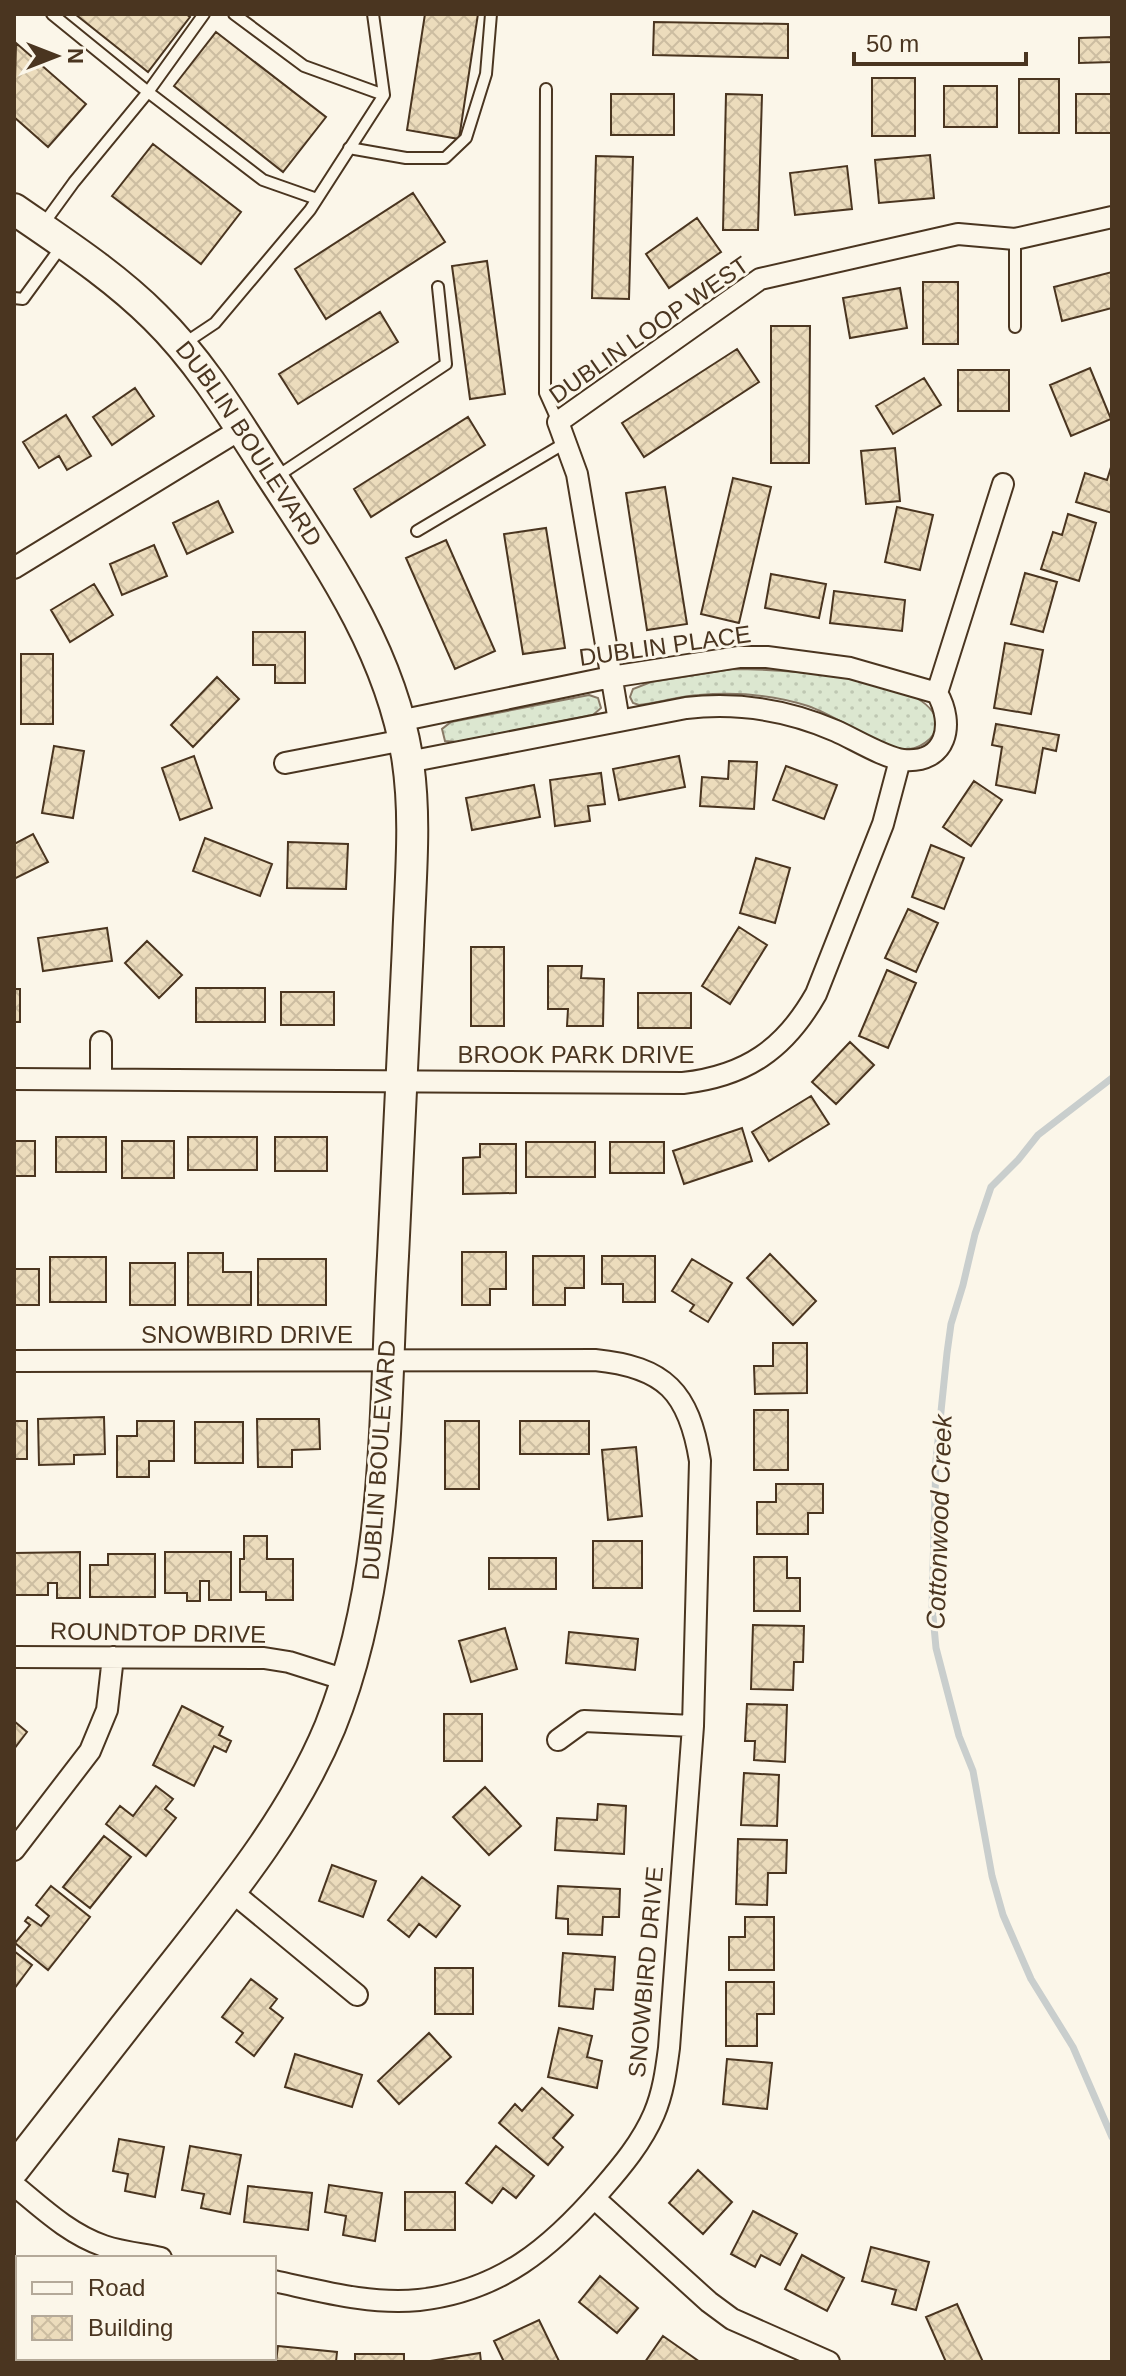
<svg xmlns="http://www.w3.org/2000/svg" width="1126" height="2376" font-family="Helvetica,sans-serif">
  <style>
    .grass { fill: url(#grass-dots); stroke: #887966; stroke-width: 2 }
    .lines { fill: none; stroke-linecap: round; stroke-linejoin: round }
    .stream { stroke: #c9cecd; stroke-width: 7 }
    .building { fill: url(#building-cross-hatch); stroke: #4a3520; stroke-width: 2 }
    .service-casing { stroke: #4a3520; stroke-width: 14 }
    .minor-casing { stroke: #4a3520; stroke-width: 24 }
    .secondary-casing { stroke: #4a3520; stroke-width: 34 }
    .service { stroke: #fbf6e9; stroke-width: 10 }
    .minor { stroke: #fbf6e9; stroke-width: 20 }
    .secondary { stroke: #fbf6e9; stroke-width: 30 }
    .labels { text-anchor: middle; stroke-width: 6; stroke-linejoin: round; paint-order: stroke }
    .street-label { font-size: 24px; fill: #4a3520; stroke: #fbf6e9 }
    .water-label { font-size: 26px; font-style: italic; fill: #4a3520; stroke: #fbf6e9 }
  </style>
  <defs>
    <pattern id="grass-dots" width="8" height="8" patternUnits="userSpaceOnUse" patternTransform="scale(2)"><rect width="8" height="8" fill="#dce7d0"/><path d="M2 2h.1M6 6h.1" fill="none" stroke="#bec7b2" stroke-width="1.8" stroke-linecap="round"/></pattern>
    <pattern id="building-cross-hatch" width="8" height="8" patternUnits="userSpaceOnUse" patternTransform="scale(2)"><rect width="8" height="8" fill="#ecdcbc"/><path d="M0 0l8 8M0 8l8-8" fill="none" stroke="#ccbda1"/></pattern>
  </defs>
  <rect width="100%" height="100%" fill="#fbf6e9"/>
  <path class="grass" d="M733,669C770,669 932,675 936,722C938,739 917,751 902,749C876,745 837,716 808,706C774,695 735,692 699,695C679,696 660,703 639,705L633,703L630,697L633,689L651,682Z
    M589,695L598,698L601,708L593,715L457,742L445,741L442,729L451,722Z"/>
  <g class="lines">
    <path class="stream" d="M1112,1078L1038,1135L1018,1160L991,1187L975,1234L963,1285L951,1324L947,1353L936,1460L932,1605L936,1648L959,1736L973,1771L992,1876L1003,1915L1031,1979L1073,2047L1112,2137"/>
  </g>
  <path class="building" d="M75,14H186L190,17L148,72Z
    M425,14H478L459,139L407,130Z
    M654,22L788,24V58L653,55Z
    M216,32L326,117L283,172L174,86Z
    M1112,37V62L1079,63V38Z
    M16,43L86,104L48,147L14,117Z
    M872,78H915V136H872Z
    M1019,79H1059V133H1019Z
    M944,86H997V127H944Z
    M611,94H674V135H611Z
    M726,94L762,95L758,230H723Z
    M1076,94H1112V133H1076Z
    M153,144L241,212L201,264L112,196Z
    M930,155L934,198L879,203L875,160Z
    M596,156L633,157L629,299L592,298Z
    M847,166L852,209L795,215L790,173Z
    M413,193L445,242L326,319L295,269Z
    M697,218L721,252L669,288L646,254Z
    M487,261L505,394L470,399L452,266Z
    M1112,272V308L1062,321L1054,287Z
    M923,282H958V344H923Z
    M900,288L907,328L850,338L843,298Z
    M380,312L398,342L298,404L279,374Z
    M771,326H810L809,463H771Z
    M737,349L759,382L644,457L622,423Z
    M1090,368L1111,419L1071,436L1050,385Z
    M958,370H1009V411H958Z
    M924,378L941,405L893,434L876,406Z
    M135,388L154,416L112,445L93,417Z
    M66,415L91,456L67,470L59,456L39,468L23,442Z
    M468,417L485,445L371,517L354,489Z
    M895,448L900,501L866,504L861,451Z
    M1112,464V513L1076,502L1085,473L1107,480Z
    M733,478L771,487L739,623L701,614Z
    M665,487L687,624L647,630L626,493Z
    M218,501L233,532L187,554L173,523Z
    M897,507L933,515L920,570L885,562Z
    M1068,514L1096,523L1079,581L1041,569L1053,532L1062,535Z
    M546,528L565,648L523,654L504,534Z
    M446,540L495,651L455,669L406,558Z
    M154,545L167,576L122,595L110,564Z
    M1025,573L1057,582L1043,632L1011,624Z
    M771,574L826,584L819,618L765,608Z
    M94,584L113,615L70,642L51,610Z
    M834,591L905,600L902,631L830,623Z
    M253,632H305V683H275V665H253Z
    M1005,643L1043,650L1031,714L994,708Z
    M21,654H53V724H21Z
    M217,677L239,699L193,747L171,725Z
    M996,724L1059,735L1056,751L1043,748L1035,793L996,785L1002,747L992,745Z
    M54,746L84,751L73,818L42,813Z
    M194,756L212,808L180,820L162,768Z
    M679,756L685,787L619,800L613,769Z
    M729,761L757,762L754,809L700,806L702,777L728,779Z
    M786,766L837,785L824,819L773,800Z
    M601,773L605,804L588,806L590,821L555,826L550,780Z
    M974,781L1002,800L971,846L943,827Z
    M534,785L540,817L472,830L466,798Z
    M33,834L48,862L14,879V844Z
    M205,838L272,864L260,896L193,871Z
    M288,842L348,844L346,889L287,888Z
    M931,845L964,858L944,909L912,897Z
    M756,858L790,868L775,923L740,913Z
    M908,909L938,923L916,972L885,958Z
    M739,927L767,945L730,1004L702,986Z
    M107,928L112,961L43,971L38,938Z
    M147,941L182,975L159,998L125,963Z
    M471,947H504V1026H471Z
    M548,966H582L581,978L604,979L603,1026H567L568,1009H548Z
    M887,970L916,983L888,1048L859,1036Z
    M196,988H265V1022H196Z
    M14,989H20V1022H14Z
    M281,992H334V1025H281Z
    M638,993H691V1028H638Z
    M850,1042L874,1065L836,1104L812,1082Z
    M811,1096L829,1124L769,1161L752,1132Z
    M742,1128L752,1161L684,1184L673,1151Z
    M56,1137H106V1172H56Z
    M188,1137H257V1170H188Z
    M275,1137H327V1171H275Z
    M14,1141H35V1176H14Z
    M122,1141H174V1178H122Z
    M526,1142H595V1177H526Z
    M610,1142H664V1173H610Z
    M480,1144H516V1193L463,1194V1158L480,1157Z
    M462,1252H506V1289H490V1305H462Z
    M188,1253H223V1272H251V1305H188Z
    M770,1254L816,1301L793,1325L747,1278Z
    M533,1256H584V1288H565V1305H533Z
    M602,1256H655V1302H623V1284H602Z
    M50,1257H106V1302H50Z
    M258,1259H326V1305H258Z
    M692,1259L732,1283L708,1322L690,1311L694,1305L672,1291Z
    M130,1263H175V1305H130Z
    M14,1269H39V1305H14Z
    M773,1343H807V1393L755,1394L754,1366H773Z
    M754,1410H788V1470H754Z
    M104,1417L105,1454L74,1455V1464L39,1465L38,1419Z
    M257,1419H319L320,1449L292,1450V1467H258Z
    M14,1421H27V1459H14Z
    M137,1421H174V1461H149V1477H117V1436H137Z
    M445,1421H479V1489H445Z
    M520,1421H589V1454H520Z
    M195,1422H243V1463H195Z
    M636,1447L642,1516L608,1520L602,1450Z
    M776,1484H823V1513H808V1534H757V1502H776Z
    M244,1536H267V1559H293V1600H266V1592H240V1559H244Z
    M593,1541H642V1588H593Z
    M80,1552V1598H57V1583H48V1595H14V1553Z
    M165,1552H231V1600H209V1581H200V1601H187V1593H165Z
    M108,1554H155V1597H90V1565H108Z
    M754,1557H787V1578H800V1611H754Z
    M489,1558H556V1589H489Z
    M753,1625L804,1626L803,1662H794L793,1690L751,1689Z
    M505,1628L517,1669L471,1682L459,1641Z
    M569,1632L638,1639L635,1670L566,1663Z
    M747,1704L787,1705L785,1762L754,1760L755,1741H745Z
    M182,1706L223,1727L219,1735L231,1741L226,1752L214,1746L194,1786L153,1765Z
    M444,1714H482V1761H444Z
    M14,1721L27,1732L14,1749Z
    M744,1773L779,1775L777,1826L741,1825Z
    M156,1786L173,1799L165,1809L176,1818L146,1856L106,1824L120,1806L133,1816Z
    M485,1787L521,1826L489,1855L453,1817Z
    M598,1804L626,1806L624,1854L555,1850L557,1818L597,1820Z
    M104,1836L131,1857L90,1908L63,1887Z
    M738,1839L787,1840L786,1873H768L767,1905L736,1904Z
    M332,1865L376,1881L363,1917L319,1901Z
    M422,1877L460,1906L436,1937L419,1924L409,1937L388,1920Z
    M51,1886L90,1917L48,1970L15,1943L30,1925L25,1921L28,1917L41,1926L49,1916L36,1905Z
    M558,1886L620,1889L619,1917H603L602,1935L568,1934V1919L556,1918Z
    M745,1917H774V1970H729V1937H745Z
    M14,1951L32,1965L14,1989Z
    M563,1953L615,1957L613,1990L595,1989L593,2009L559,2006Z
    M435,1968H473V2014H435Z
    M251,1979L277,1999L270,2008L283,2018L254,2056L236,2042L243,2033L222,2017Z
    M726,1982H774V2014H757V2046H726Z
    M559,2028L592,2036L587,2057L602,2061L597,2088L548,2077Z
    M429,2033L451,2057L399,2104L378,2081Z
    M295,2054L362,2075L352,2107L285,2087Z
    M727,2059L772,2063L767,2109L723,2104Z
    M542,2088L573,2115L553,2138L563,2147L548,2165L499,2123L515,2104L522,2111Z
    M119,2139L164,2147L155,2197L125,2191L128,2174L113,2171Z
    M190,2146L241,2155L230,2214L201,2208L204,2194L182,2190Z
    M496,2146L534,2176L516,2198L503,2188L492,2203L466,2183Z
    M698,2170L732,2202L703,2234L669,2203Z
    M329,2185L382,2193L375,2241L343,2235L346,2216L325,2212Z
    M248,2186L312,2193L308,2230L244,2222Z
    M405,2192H455V2230H405Z
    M753,2211L797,2234L780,2265L761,2255L755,2267L731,2254Z
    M871,2247L929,2262L916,2310L892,2304L896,2290L862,2281Z
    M802,2255L844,2278L827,2311L785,2289Z
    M14,2266L18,2268V2312L14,2310Z
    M600,2276L638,2308L617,2333L579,2302Z
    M957,2304L983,2362H946L926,2317Z
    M539,2320L559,2361L504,2362L494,2341Z
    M663,2336L700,2362H645Z
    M278,2346L337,2352L336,2362H276Z
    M480,2353L481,2362H424Z
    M355,2354H404V2362H355Z
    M149,2358H191L190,2362Z
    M205,2358H268V2362H212L204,2361Z"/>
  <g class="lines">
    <g class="service-casing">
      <path id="service" d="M204,14L148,92L263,180L317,199
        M234,14L304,66L384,95
        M546,89L545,393L558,422
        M349,148L406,158H445L466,138L486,74L491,14
        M42,226L74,182L148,92L52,14
        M1015,239V327
        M14,298L23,299L61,247
        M185,343L215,323L310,210L384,95L373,14
        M276,477L446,364L438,287
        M417,531L565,443"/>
    </g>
    <g class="minor-casing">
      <path id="minor" d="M14,568L241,429
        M399,721L611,677L739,657H767L850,668L937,693
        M619,721L577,474L558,422L760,279L958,234L1015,239L1112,217
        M408,762L686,708C738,702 788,710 836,731C854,739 885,758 903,760C947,764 955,724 937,693L1003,484
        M285,763L404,740
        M101,1042V1079
        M14,1079L683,1083C746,1076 785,1049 816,994L883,824L900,760
        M14,1361L595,1360C665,1367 689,1392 700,1461L693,1726L669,2048C666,2071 663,2093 654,2114C642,2142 622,2166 602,2189C551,2248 500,2291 419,2300C370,2305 321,2291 274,2281
        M14,1657L264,1658L289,1662L346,1680
        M558,1740L584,1721L693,1726
        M14,1850L90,1751L107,1710L113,1657
        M231,1891L357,1995
        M14,2185C42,2208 69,2234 104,2246C122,2252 142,2254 161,2258
        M594,2198L709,2302L732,2319L829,2362"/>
    </g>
    <g class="secondary-casing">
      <g id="secondary">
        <path id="s1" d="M14,209C63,243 113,275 155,317C200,361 233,416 267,469C325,558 389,648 407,756C417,818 410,883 408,945C404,1048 398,1152 393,1256C384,1413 390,1578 330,1727C293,1816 231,1892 172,1967C119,2034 67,2101 14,2169"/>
      </g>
    </g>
    <use href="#service" class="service"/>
    <use href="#minor" class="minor"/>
    <use href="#secondary" class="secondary"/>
  </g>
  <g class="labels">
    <g class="street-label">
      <text transform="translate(649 330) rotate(-35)" y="8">DUBLIN LOOP WEST</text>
      <text dy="8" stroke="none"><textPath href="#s1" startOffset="336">DUBLIN BOULEVARD</textPath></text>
      <text transform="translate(665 646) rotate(-8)" y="8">DUBLIN PLACE</text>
      <text x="576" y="1063">BROOK PARK DRIVE</text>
      <text x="247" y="1343">SNOWBIRD DRIVE</text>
      <text transform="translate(379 1460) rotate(-86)" y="8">DUBLIN BOULEVARD</text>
      <text transform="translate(158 1633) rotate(1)" y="8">ROUNDTOP DRIVE</text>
      <text transform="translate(646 1972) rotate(-85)" y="8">SNOWBIRD DRIVE</text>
    </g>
    <g class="water-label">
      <text transform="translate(939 1522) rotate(-88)" y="9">Cottonwood Creek</text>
    </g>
  </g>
  <rect width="1126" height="2376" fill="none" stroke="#4a3520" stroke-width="32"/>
  <rect x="16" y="2256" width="260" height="104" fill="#fbf6e9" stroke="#b4a999" stroke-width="2"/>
  <rect x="32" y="2282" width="40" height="12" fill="#fbf6e9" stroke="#b4a999" stroke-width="2"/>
  <text x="88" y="2296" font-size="24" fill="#4a3520">Road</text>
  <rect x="32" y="2316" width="40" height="24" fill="url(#building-cross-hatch)" stroke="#b4a999" stroke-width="2"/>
  <text x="88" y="2336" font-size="24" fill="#4a3520">Building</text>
  <g transform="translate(56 56) rotate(90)" stroke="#fbf6e9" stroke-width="6" paint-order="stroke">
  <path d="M0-6L14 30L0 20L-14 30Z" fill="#4a3520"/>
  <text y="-12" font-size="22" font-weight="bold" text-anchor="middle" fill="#4a3520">N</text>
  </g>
  <path d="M854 52v12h172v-12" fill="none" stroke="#4a3520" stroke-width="4"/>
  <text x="866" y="52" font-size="24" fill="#4a3520" stroke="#fbf6e9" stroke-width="6" paint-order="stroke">50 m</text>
</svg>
